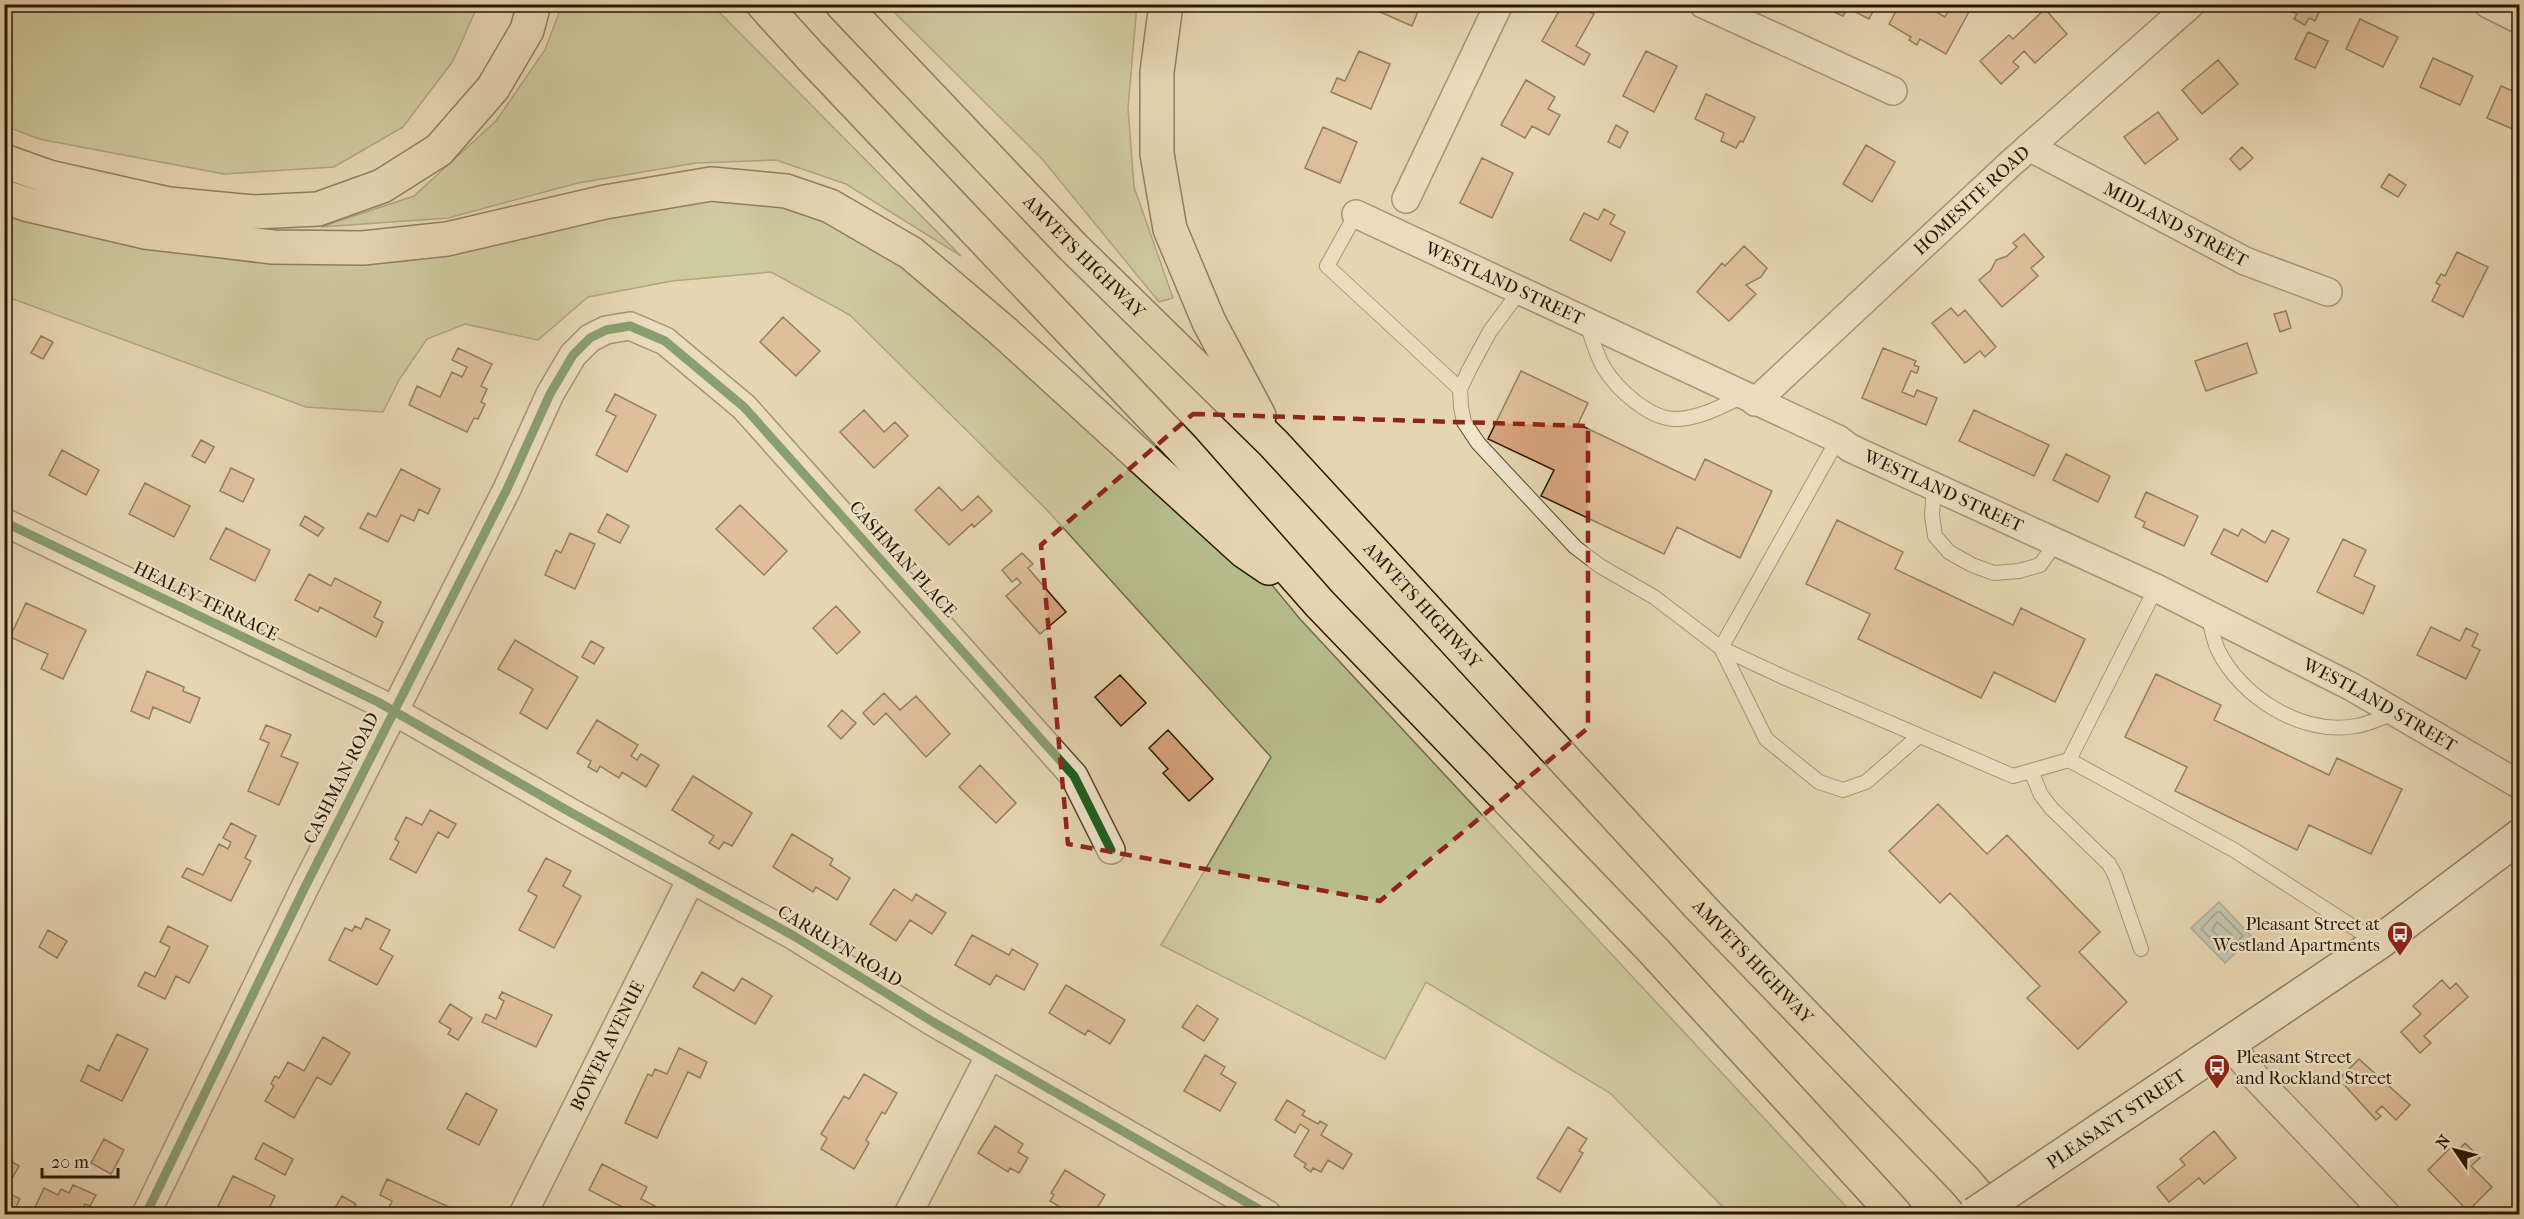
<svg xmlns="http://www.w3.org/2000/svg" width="2524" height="1219" font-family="'IM FELL French Canon',serif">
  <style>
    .green { fill: #b6bd8b; stroke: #6f6a46; stroke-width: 1.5 }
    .water { fill: #99b7b5; stroke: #6c776d; stroke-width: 1.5 }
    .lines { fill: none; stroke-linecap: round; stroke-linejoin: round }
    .shore { stroke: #60685a; stroke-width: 1.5 }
    .building { fill: #d7a37c; stroke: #281800; stroke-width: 1.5 }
    .lane-casing { stroke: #58472c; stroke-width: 16 }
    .street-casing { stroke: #58472c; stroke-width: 30 }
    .secondary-casing { stroke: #281800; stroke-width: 36 }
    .highway-casing { stroke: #281800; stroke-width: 36 }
    .lane { stroke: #efe4cc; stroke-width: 14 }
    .street { stroke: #efe4cc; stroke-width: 27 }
    .secondary { stroke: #efe4cc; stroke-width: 33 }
    .highway { stroke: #e6d5b1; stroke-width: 33 }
    .secondary-bridge-casing { stroke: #281800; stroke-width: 36; stroke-linecap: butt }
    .secondary-bridge { stroke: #efe4cc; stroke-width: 33 }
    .cycleway-casing { stroke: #efe4cc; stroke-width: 13 }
    .cycleway { stroke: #1b5e20; stroke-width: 9 }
    .marked { fill: none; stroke: #8f2418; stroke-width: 4.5; stroke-dasharray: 12 8; stroke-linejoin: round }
    .labels { text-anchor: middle; stroke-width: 4.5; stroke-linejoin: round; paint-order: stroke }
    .street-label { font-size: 18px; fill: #281800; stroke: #efe4cc }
    .poi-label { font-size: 18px; fill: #281800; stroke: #efe4cc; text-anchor: end }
  </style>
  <rect width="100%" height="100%" fill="#e6d5b1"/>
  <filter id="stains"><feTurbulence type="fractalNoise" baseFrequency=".00333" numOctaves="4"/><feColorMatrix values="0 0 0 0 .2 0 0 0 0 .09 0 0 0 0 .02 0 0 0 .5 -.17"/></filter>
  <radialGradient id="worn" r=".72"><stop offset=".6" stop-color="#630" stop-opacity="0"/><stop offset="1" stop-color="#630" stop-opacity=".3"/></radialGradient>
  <path class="green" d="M711,4L961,256L846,184L776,160L696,163L578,183L448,218L321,227L414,196L496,121L545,50L562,5Z
    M4,5L5,4L478,5L453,61L403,127L334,167L224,174L39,139L5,126Z
    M887,5H1137L1128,108L1134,187L1173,298L1159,302L1043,160Z
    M711,184L830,206L1244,551L1300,619L1853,1214H1730L1610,1093L1426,982L1385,1059L1161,945L1271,757L1047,510L850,315L771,272L672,281L588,297L538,340L465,324L427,339L399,380L383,412L306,407L5,296L4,197L363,248Z"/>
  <path class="water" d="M2219,902L2252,937L2225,963L2191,928Z"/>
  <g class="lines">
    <path class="shore" d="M2217,912H2220L2243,936L2226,953L2201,929Z
      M2217,922L2232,935L2227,943L2224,942L2212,930Z"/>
  </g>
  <path class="building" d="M1383,4H1421L1412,26L1380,12Z
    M1563,4H1577L1594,14L1576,46L1590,54L1584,65L1542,41Z
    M1877,4L1869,19L1848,8L1843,16L1834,12L1838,4Z
    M1900,4H1928L1927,7L1945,17L1952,4H1965L1971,8L1946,54L1920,39L1917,45L1909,40L1911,37L1889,24Z
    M2323,4L2315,21L2309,18L2305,25L2294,19L2297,14L2277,5Z
    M2045,9L2067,34L2035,63L2024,51L2013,62L2019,67L2001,84L1980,61L2009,35L2013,39Z
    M2360,19L2398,37L2383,67L2346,49Z
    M2308,32L2328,41L2315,68L2295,59Z
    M1359,51L1390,64L1371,109L1331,92L1337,78L1345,81Z
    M1646,51L1677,66L1654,112L1623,96Z
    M2433,58L2473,76L2460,105L2420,87Z
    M2218,60L2238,84L2202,114L2182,90Z
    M1526,80L1555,97L1548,109L1560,115L1549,135L1532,126L1525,138L1501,125Z
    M2501,86L2520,94V132L2487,118Z
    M1706,94L1755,117L1743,142L1740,141L1736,148L1721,141L1724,133L1695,119Z
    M2158,112L2178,139L2145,164L2124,137Z
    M1616,125L1628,132L1620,148L1608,142Z
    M1323,127L1357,142L1340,183L1305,168Z
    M1866,145L1895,162L1872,202L1843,184Z
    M2242,147L2253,158L2240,170L2230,159Z
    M1482,158L1513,173L1492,218L1460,203Z
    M2389,174L2406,185L2398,197L2381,187Z
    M1604,209L1615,215L1610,224L1625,232L1611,261L1570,240L1584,213L1598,220Z
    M2024,234L2044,257L2031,268L2038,276L2002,307L1979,280L1991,270L1996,260L2007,256L2017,247L2013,243Z
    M1744,246L1767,268L1761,277L1746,285L1756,294L1729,321L1697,292L1722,263L1725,266Z
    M2457,252L2488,267L2463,317L2432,301L2440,285L2436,283L2441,274L2445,276Z
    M1951,308L1958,316L1965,310L1996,347L1985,357L1980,351L1965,363L1932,323Z
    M2286,311L2291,328L2280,332L2274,314Z
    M783,317L820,351L796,376L760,342Z
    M41,336L53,342L43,359L31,353Z
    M2247,343L2257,373L2206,391L2195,361Z
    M458,348L492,364L481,386L487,389L481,402L485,404L478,419L474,418L467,432L409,405L417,386L440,397L452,372L462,377L467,367L452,360Z
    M1883,348L1916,361L1914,365L1919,367L1917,373L1911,371L1902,392L1914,397L1917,390L1937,398L1926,425L1862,398Z
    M1521,371L1588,403L1578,424L1695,480L1705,459L1772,491L1740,558L1677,527L1664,554L1541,496L1554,470L1488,439Z
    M615,394L656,415L627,472L596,455L616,416L606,411Z
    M864,410L884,432L895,422L908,436L874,468L840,432Z
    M1974,410L2049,445L2034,476L1959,441Z
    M201,440L214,447L205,463L192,456Z
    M62,450L99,470L86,495L49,475Z
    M2066,454L2110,476L2098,502L2053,480Z
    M231,468L254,479L243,502L220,491Z
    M401,469L440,489L428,514L419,509L414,521L401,515L388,542L360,528L368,513L376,517Z
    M145,483L190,506L174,537L129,514Z
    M939,487L962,511L978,496L992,511L974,527L972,524L949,545L915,510Z
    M2146,492L2198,516L2184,546L2143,527L2145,522L2135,517Z
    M740,505L787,551L764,575L716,529Z
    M607,514L629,526L620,543L598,532Z
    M305,516L324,528L318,536L300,525Z
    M1837,520L1903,552L1895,569L2013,625L2021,608L2085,639L2055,702L1994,672L1981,698L1858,639L1870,614L1806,584Z
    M226,528L270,550L255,581L210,559Z
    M2224,529L2238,536L2242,529L2265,543L2272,530L2289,539L2267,582L2211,554Z
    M570,533L595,544L575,589L545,575L556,550L561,553Z
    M2343,539L2366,550L2354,576L2375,586L2363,614L2317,592Z
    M1022,553L1033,564L1028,568L1066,612L1040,634L1006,596L1021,583L1017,578L1012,582L1002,570Z
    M309,574L331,586L335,578L381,602L374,617L383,622L376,637L320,607L318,612L295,600Z
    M26,603L86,630L63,679L41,669L48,654L10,637Z
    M836,606L860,632L837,654L813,628Z
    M2431,627L2460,641L2466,628L2478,634L2472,646L2480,650L2466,679L2417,655Z
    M515,640L578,677L547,729L520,713L533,689L498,669Z
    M591,641L604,648L594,664L582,657Z
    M147,671L184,687L183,691L200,698L190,723L153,707L149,719L131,711Z
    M2156,674L2221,705L2214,720L2329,775L2337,758L2402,789L2371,854L2309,825L2297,850L2175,791L2187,767L2125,737Z
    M1120,675L1146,703L1121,726L1095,697Z
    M884,693L900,710L916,696L950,734L926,757L886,713L874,725L863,713Z
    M842,710L856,723L841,739L828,726Z
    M597,720L638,745L631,756L637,760L641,754L659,765L646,787L622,772L619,778L600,766L597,772L588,767L591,761L577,753Z
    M266,725L291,735L281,756L298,763L279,805L248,791L269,743L260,739Z
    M1168,730L1213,779L1189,801L1163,773L1168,769L1149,748Z
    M980,765L1016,803L996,823L959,787Z
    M693,776L752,813L732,846L724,842L719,849L709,843L714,836L672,810Z
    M1938,804L1987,854L2007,835L2100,932L2079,952L2127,1002L2078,1049L2027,998L2040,986L1950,893L1940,903L1889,851Z
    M430,810L456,824L448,838L438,832L416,873L390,859L399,842L395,839L406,817L422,825Z
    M231,823L256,836L245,858L251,861L231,901L182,877L187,868L203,875L219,844L228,849L231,842L223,838Z
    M792,834L833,859L830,865L850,878L837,900L816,887L813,892L773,867Z
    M546,858L571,871L563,886L581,896L554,948L519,930L537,896L528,891Z
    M894,889L912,901L916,894L946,913L932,934L910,920L896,941L870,924Z
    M366,918L390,930L380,949L393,956L377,985L329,960L345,928L352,931L355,926L361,929Z
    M168,926L208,946L189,983L176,976L165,999L138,986L145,972L155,977L170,947L160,942Z
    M48,930L67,941L57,958L39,947Z
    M972,935L1009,955L1012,949L1038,964L1024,990L996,975L990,985L955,965Z
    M702,972L734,991L742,978L772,996L755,1024L693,987Z
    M2442,980L2450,989L2456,983L2468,997L2424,1036L2431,1043L2420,1053L2401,1032L2421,1014L2413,1006Z
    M1066,985L1125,1020L1110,1044L1088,1030L1085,1035L1049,1013Z
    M502,992L552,1015L536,1047L482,1022L486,1014L496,1019L504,1001L499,998Z
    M450,1004L472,1018L458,1040L448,1034L451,1029L439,1022Z
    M1197,1005L1218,1019L1204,1041L1182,1027Z
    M117,1034L148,1049L122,1101L81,1081L88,1065L99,1071Z
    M323,1037L350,1053L331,1085L317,1077L294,1118L265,1101L274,1086L271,1084L275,1076L279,1078L288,1062L304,1071Z
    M679,1048L707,1062L700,1078L688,1072L657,1138L625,1123L648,1074L652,1076L655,1069L667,1074Z
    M1205,1055L1225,1067L1221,1074L1236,1083L1220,1111L1184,1091Z
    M2359,1059L2410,1105L2396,1120L2382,1106L2376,1112L2381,1116L2376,1120L2339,1079Z
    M864,1074L897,1093L885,1114L882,1112L866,1140L869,1143L854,1169L821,1149L827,1138L821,1134L844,1096L849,1099Z
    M466,1093L497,1110L479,1145L447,1129Z
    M1287,1100L1305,1111L1302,1115L1318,1124L1320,1121L1327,1125L1321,1135L1352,1154L1343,1169L1328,1160L1321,1172L1313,1168L1311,1172L1304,1167L1306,1164L1294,1156L1309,1130L1300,1124L1295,1133L1275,1120Z
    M995,1126L1023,1144L1018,1152L1028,1158L1019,1173L1010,1168L1008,1172L978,1153Z
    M1568,1127L1587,1139L1579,1151L1583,1153L1560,1192L1537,1178Z
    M2214,1131L2236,1158L2204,1184L2199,1178L2169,1202L2157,1187L2185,1165L2180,1159Z
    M104,1139L124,1150L111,1174L91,1163Z
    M263,1143L293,1159L285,1175L255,1159Z
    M2465,1143L2480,1158L2471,1166L2492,1187L2468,1211L2428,1170L2451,1147L2457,1152Z
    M4,1157L19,1166L5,1191L20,1199L12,1214H4Z
    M602,1164L647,1187L641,1199L655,1206L650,1214H636L589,1190Z
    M1065,1170L1105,1195L1097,1208L1108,1214H1072L1050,1201L1054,1195L1051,1193Z
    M233,1176L275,1196L266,1214H235L218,1206Z
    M387,1179L458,1211L456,1214H386L392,1201L380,1195Z
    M73,1185L96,1195L90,1206L85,1204L80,1214H32L44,1188L58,1195L61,1189L69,1193Z
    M342,1196L356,1204L350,1214H339L333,1211Z"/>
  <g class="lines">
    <g class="lane-casing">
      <path id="lane" d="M1356,214L1327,266L1460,389
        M1520,291L1490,331L1469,370L1460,389L1461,407L1464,422L1478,443L1575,547L1600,566L1654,597L1721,648L1781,676L2013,776L2069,760L2234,850L2378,943
        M1587,324C1592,338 1596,355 1604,368C1617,389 1650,420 1677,419C1701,418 1722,406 1743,396
        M1838,439L1721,648L1766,739L1819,782L1843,790L1866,782L1919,736
        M1934,486L1932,515L1935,536L1949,552L1972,565L1994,573L2019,571L2040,565L2056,543
        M2208,614C2211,626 2213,639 2218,650C2241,697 2302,736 2356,726C2369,724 2382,718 2395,712
        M2069,760L2156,588
        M2031,771L2041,795L2052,809L2109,864L2115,875L2141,949"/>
    </g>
    <g class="street-casing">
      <g id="street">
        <path d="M1703,4L1893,91"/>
        <path d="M2488,4L2520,20"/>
        <path id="s1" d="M2029,147L2245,261L2328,292"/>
        <path d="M1406,199L1499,4"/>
        <path id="s2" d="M1356,214L1838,439L1850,448L2156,588L2352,687L2520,785"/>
        <path id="s3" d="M1755,402L2009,165L2191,4"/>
        <path d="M4,522L378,702L570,812L794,936L933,1022L1267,1214"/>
        <path d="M2230,1044L2257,1079L2386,1214"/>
        <path d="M146,1214L304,889L507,489L550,394L573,355L590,338L606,330L630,326L665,341L744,407L1074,776L1111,850"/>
        <path id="s4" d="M523,1214L691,879"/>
        <path d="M908,1214L990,1055"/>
      </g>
    </g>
    <g class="secondary-casing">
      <g id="secondary">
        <path id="s5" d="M2039,1171L2378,943L2520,836"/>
      </g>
    </g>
    <g class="highway-casing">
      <g id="highway">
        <path d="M763,4L811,57L1182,448L1320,604L1651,948L1895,1214"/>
        <path id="s6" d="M842,4L1072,246L1274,444L1702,909L1965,1181L1993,1214"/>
        <path d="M1166,4L1157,72V154L1170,229L1209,322L1259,416"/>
        <path d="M4,161L49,177L169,204L253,212L318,209L382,186L439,150L493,88L527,30L534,4"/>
        <path d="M4,197L29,205L145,232L273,247L363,248L447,239L605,202L711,184L786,191L830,206L911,253L1004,332L1244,551L1269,568"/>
      </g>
    </g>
    <use href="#lane" class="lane"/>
    <use href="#street" class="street"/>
    <use href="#secondary" class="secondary"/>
    <use href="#highway" class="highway"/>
    <g class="secondary-bridge-casing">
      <path id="secondary-bridge" d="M1975,1214L2039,1171"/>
    </g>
    <use href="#secondary-bridge" class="secondary-bridge"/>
    <g class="cycleway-casing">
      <path id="cycleway" d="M4,522L378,702L570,812L794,936L933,1022L1267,1214
        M146,1214L304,889L507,489L550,394L573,355L590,338L606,330L630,326L665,341L744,407L1074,776L1111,850"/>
    </g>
    <use href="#cycleway" class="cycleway"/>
  </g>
  <path d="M0 0H2524V1219H0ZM1193,414L1588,426V728L1380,901L1068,844L1041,545Z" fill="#e6d5b1" fill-opacity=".55" fill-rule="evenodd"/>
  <path class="marked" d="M1193,414L1588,426V728L1380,901L1068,844L1041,545Z"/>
  <defs>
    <g id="bus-pin" transform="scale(1.35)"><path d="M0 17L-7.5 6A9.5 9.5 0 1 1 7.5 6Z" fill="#8f2418" stroke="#efe4cc"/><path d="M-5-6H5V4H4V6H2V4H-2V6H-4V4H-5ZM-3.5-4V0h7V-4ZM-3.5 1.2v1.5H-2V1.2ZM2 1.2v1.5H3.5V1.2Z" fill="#fff"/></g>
  </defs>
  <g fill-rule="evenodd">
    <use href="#bus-pin" x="2400" y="934"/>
    <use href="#bus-pin" x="2217" y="1067"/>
  </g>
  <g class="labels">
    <g class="street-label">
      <text dy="6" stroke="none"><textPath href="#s3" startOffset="296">HOMESITE ROAD</textPath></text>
      <text dy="6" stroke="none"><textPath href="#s1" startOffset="166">MIDLAND STREET</textPath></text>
      <text dy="6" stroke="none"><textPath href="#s6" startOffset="350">AMVETS HIGHWAY</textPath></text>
      <text dy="6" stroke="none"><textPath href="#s2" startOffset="164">WESTLAND STREET</textPath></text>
      <text dy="6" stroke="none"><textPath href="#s2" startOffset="650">WESTLAND STREET</textPath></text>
      <text transform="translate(903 559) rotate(48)" y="6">CASHMAN PLACE</text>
      <text transform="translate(206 601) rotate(26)" y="6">HEALEY TERRACE</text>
      <text dy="6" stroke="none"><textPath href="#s6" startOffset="836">AMVETS HIGHWAY</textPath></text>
      <text dy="6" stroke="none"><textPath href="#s2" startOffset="1136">WESTLAND STREET</textPath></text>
      <text transform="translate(341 778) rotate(-63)" y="6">CASHMAN ROAD</text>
      <text transform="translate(840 946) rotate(31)" y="6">CARRLYN ROAD</text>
      <text dy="6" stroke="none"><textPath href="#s6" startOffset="1322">AMVETS HIGHWAY</textPath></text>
      <text dy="6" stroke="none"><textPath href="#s4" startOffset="188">BOWER AVENUE</textPath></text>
      <text dy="6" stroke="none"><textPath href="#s5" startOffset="93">PLEASANT STREET</textPath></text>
    </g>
    <g class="poi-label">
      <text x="2380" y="930">Pleasant Street at<tspan x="2380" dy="21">Westland Apartments</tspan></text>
      <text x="2236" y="1063" text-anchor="start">Pleasant Street<tspan x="2236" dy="21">and Rockland Street</tspan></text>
    </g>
  </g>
  <rect width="2524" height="1219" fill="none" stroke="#e6d5b1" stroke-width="24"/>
  <rect x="6" y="6" width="2512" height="1207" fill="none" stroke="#281800" stroke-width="3"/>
  <rect x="12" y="12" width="2500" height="1195" fill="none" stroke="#281800" stroke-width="1.5"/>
  <g transform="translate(2455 1150) rotate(305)" stroke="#efe4cc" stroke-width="4.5" paint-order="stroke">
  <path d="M0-4.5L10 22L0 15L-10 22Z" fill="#281800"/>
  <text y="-9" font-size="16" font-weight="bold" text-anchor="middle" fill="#281800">N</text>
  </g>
  <path d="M42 1168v9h76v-9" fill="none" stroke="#281800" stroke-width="3"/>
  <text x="51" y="1168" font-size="18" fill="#281800" stroke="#efe4cc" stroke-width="4.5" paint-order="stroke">20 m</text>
  <rect width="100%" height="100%" filter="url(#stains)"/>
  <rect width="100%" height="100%" fill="url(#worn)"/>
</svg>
